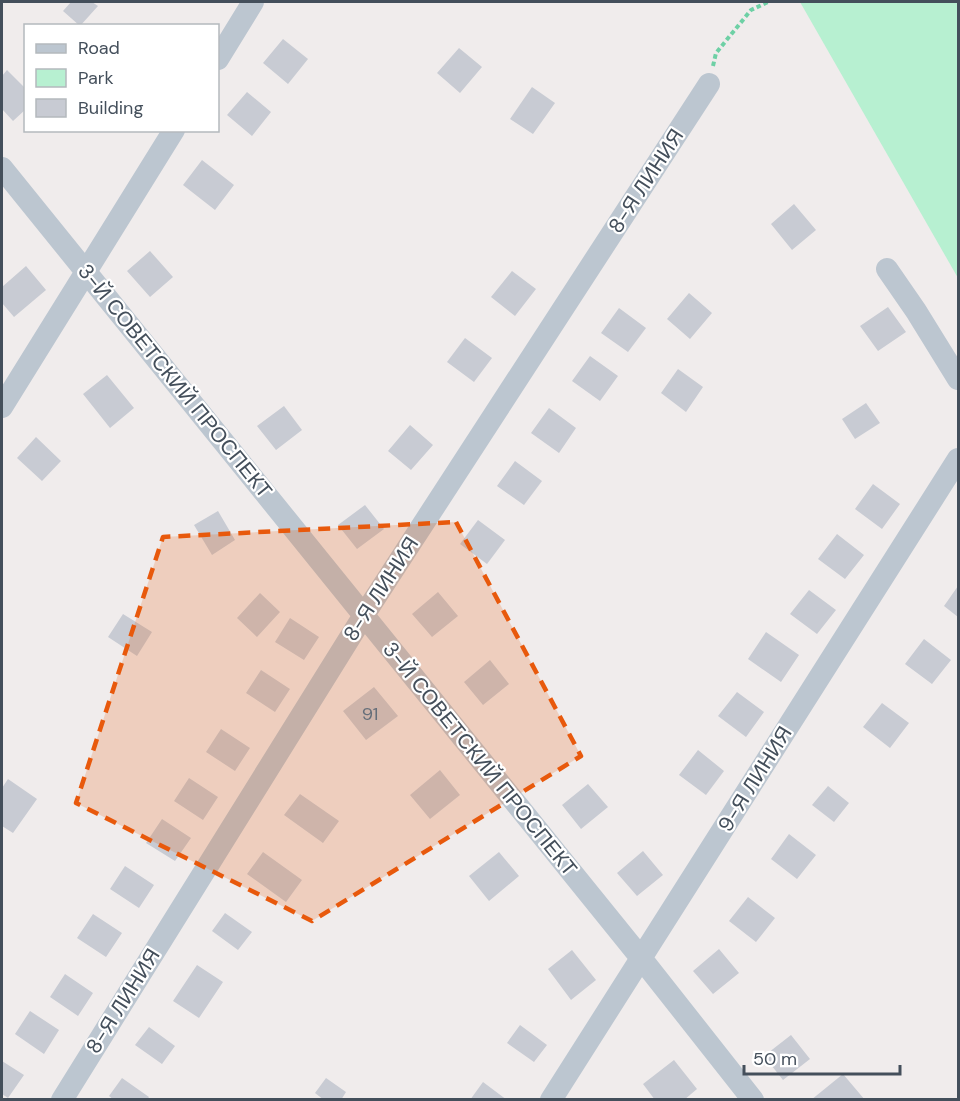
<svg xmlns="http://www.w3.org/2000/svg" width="960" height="1101" font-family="'DM Sans',sans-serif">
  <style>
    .green { fill: #b7f0d1 }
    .building { fill: #c8cbd3 }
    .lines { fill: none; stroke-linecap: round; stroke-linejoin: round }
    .path { stroke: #6ed0a5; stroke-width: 4; stroke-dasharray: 4.5 3; stroke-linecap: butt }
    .minor { stroke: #bcc6d0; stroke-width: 22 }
    .marked { fill: #e8590c; fill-opacity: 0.2; stroke: #e8590c; stroke-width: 4.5; stroke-dasharray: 12 8; stroke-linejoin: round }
    .labels { text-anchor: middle; stroke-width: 4.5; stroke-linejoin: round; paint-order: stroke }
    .number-label { font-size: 18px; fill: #656e79 }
    .street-label { font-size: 21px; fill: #444f5b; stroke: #fff }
  </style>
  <rect width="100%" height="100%" fill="#f0ecec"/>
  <path class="green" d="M800,2H958V278Z"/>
  <path class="building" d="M71,2H92L98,6L80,26L63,11Z
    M283,39L308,59L288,84L263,63Z
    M459,48L482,67L460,93L437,73Z
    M7,70L26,89V109L13,121L2,109V76Z
    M532,87L555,103L533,134L510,119Z
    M247,92L271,112L252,136L227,115Z
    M202,160L234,185L215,210L183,185Z
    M794,204L816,230L792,250L771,224Z
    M150,251L173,277L150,297L127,271Z
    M26,266L46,290L14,317L2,303V287Z
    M512,271L536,289L515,316L491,297Z
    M689,293L712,313L690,339L667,319Z
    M888,307L906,332L878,351L860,326Z
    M619,308L646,328L628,352L601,333Z
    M465,338L492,358L474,382L447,362Z
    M590,356L618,376L600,401L572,381Z
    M678,369L703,387L686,412L661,393Z
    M107,375L134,408L110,428L83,394Z
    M866,403L880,423L855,439L842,419Z
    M284,406L302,430L276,450L257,426Z
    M549,408L576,428L559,453L531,433Z
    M410,425L433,445L411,470L388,451Z
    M36,437L61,461L42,481L17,458Z
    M515,461L542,481L524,505L497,486Z
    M873,484L900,504L882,529L855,509Z
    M365,505L384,529L357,549L338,525Z
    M218,511L235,540L212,555L194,525Z
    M478,520L505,540L487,564L460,544Z
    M837,534L864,555L845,579L818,559Z
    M958,586V617L944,606Z
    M809,590L836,610L817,634L790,614Z
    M438,592L458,616L432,637L412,614Z
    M260,593L280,612L257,637L237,618Z
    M123,614L152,632L137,656L108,637Z
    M290,618L319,637L304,660L275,642Z
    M766,632L799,655L781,682L748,659Z
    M924,639L951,660L932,684L905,664Z
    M490,660L509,684L483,705L464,682Z
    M261,670L290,689L275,712L246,693Z
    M374,687L398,716L366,740L343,711Z
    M737,692L764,712L746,737L718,716Z
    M882,703L909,723L890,748L863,727Z
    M221,729L250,748L235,771L206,752Z
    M698,750L724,771L706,795L679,775Z
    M440,770L460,795L430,819L410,795Z
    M189,778L218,797L203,820L174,801Z
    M8,779L37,799L13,833L2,826V788Z
    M588,784L608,807L581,829L562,805Z
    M828,786L849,803L834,822L812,805Z
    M300,794L339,821L323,843L284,815Z
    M162,819L191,838L175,861L146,843Z
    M789,834L816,855L797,879L771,859Z
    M643,851L663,875L637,896L617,873Z
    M263,852L302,880L286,902L247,874Z
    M499,852L519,876L489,901L469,876Z
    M125,866L154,885L139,908L110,889Z
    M748,897L775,918L756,942L729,921Z
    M225,913L252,932L238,950L212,931Z
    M93,914L122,933L106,957L77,938Z
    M719,949L739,973L713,994L693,971Z
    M572,950L596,980L571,1000L548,969Z
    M197,965L223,982L199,1018L173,1001Z
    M65,974L93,993L78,1016L50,997Z
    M30,1011L59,1030L44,1054L15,1034Z
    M520,1025L547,1045L534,1062L507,1043Z
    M149,1027L175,1046L162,1064L135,1045Z
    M791,1035L810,1059L783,1080L764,1056Z
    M674,1060L697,1089L684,1100H655L643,1084Z
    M2,1061L24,1075L8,1098L2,1094Z
    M843,1074L865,1100H811Z
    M122,1078L149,1097L147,1100H114L109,1096Z
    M326,1078L346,1092L341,1100H324L315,1093Z
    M483,1082L507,1100H470Z"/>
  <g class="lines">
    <path class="path" d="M713,66L716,53L751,10L768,2"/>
    <path class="minor" d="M218,59L253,2
      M2,168L641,958L753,1100
      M887,269L916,311L958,379
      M2,407L174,130
      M62,1100L364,615L709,84
      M551,1100L958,459"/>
  </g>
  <path class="marked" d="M456,522L581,756L312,921L76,803L163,537Z"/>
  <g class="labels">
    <g class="number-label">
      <text x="370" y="720">91</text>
    </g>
    <g class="street-label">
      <text transform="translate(646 181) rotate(-57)" y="7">8-Я ЛИНИЯ</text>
      <text transform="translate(175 381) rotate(51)" y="7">3-Й СОВЕТСКИЙ ПРОСПЕКТ</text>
      <text transform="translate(381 589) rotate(-57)" y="7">8-Я ЛИНИЯ</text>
      <text transform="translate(480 759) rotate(51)" y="7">3-Й СОВЕТСКИЙ ПРОСПЕКТ</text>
      <text transform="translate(755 779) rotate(-58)" y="7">9-Я ЛИНИЯ</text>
      <text transform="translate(123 1001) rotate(-58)" y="7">8-Я ЛИНИЯ</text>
    </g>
  </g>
  <rect width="960" height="1101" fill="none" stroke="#444f5b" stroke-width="6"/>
  <rect x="24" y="24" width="195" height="108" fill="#ffffff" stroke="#b4b9bd" stroke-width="1.5"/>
  <rect x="36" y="44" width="30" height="9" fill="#bcc6d0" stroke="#b4b9bd" stroke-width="1.5"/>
  <text x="78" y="54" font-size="18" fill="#444f5b">Road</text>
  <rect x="36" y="69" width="30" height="18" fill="#b7f0d1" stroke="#b4b9bd" stroke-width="1.5"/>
  <text x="78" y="84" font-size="18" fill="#444f5b">Park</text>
  <rect x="36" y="99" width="30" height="18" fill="#c8cbd3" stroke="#b4b9bd" stroke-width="1.5"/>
  <text x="78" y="114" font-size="18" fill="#444f5b">Building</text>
  <path d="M744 1065v9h156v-9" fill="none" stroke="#444f5b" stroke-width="3"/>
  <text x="753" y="1065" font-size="18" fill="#444f5b" stroke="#ffffff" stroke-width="4.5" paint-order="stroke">50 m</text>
</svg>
